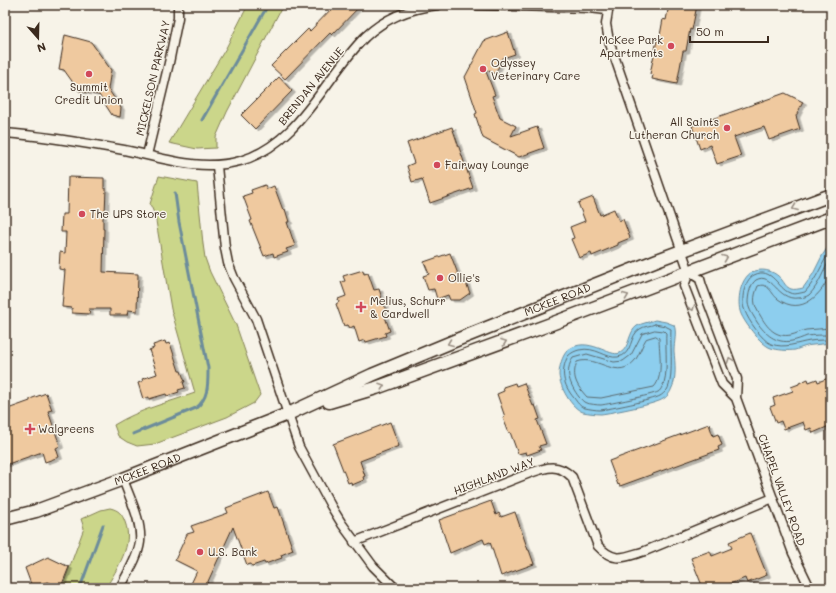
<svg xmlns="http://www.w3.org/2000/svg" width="836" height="593" font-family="Mali,sans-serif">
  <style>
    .green { fill: #cbd68a; stroke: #838054 }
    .water { fill: #8dceee; stroke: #6c8c9b }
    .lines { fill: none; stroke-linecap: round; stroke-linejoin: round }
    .shore { stroke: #5c6c71; stroke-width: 1 }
    .stream { stroke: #6c8c9b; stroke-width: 3 }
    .building { fill: #efc99f; stroke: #3b2a1e; filter: url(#shadow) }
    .street-casing { stroke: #3b2a1e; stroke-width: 11 }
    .secondary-casing { stroke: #3b2a1e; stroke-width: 15 }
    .street { stroke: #f7f3e8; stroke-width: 8 }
    .secondary { stroke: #f7f3e8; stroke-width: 12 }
    .oneway { stroke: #998e83 }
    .poi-dot { fill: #d1495b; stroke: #f7f3e8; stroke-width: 1.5 }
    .labels { text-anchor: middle; stroke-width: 3; stroke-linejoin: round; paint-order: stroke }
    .poi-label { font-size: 11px; fill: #3b2a1e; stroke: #f7f3e8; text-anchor: start }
    .street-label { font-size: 11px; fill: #3b2a1e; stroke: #f7f3e8 }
  </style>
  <defs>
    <filter id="shadow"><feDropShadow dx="3.5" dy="2" stdDeviation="0" flood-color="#0004"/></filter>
  </defs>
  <rect width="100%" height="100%" fill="#f7f3e8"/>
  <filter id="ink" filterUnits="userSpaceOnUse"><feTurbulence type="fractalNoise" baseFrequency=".025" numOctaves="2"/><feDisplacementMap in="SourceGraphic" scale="8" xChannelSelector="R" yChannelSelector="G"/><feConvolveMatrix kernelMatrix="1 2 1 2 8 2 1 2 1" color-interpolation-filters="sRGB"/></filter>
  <g filter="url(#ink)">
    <path class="green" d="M248,5H283L227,112L216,137V148L197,149L169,143L226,48Z
      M159,176L197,183L203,244L205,258L210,272L236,325L260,395L254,403L227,417L155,444L137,446L127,442L118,436L114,425C140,409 167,403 195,393L171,309L155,215L150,204Z
      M110,508C119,510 122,514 125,522C134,545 117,568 106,588H62L84,528L81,519L101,510Z"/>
    <path class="water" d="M831,242V343C825,344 819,344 813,345C807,345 801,348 795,350C788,351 777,350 771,348C761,345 742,320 740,311C737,298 741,275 755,271C765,268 776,272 782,280C785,284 786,287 791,289C794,290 799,289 803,288L813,274L822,256Z
      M655,320L666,322L674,325C677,332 674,343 674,351C675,363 677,379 671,390C670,393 666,398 663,399C657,404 610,413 601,414C596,414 588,413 583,412C571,408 560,387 559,375C559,368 562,355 568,350C588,335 610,358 620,353C630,348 628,332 637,326C642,323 650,322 655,320Z"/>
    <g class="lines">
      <path class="shore" d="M831,249C822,263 817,279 805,292C800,293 794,295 790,293C778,289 772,266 754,275C744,280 740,301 745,311C748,320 762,340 771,344C785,349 797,343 810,341C816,340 824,340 831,340
        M831,258C823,270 820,284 809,295C806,297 802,298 798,298C777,301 772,271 756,280C750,284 748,296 748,303C749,310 753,315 757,322C765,334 776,344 792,341C797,340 802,338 807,336C814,335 823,335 831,335
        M831,273C822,294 802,317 778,299C771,294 769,282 758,286C753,298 753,304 760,315C767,327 775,338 791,335C796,334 801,331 806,330C814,329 823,329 831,328
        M655,324L665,326L671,329C670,344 674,379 667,390C665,392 662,395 660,396C653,400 609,409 600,410C596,410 590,409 585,408C580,407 577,402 574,398C563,385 560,371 568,356C571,353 575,351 579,350C596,346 606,359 618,357C633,355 629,335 640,329C644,326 651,326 655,324Z
        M655,330L664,331L666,333C665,346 669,377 662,387C661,389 660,391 658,392C652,395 609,404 601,405C597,405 590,404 586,403C583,402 581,399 579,397C570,385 564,371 573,358L587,354L614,362L623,361L631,355L642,334Z
        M656,336L659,338C659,351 664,377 654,387L601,398L587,397C577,386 571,377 577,362C598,354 618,383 636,359C640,353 642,345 646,339Z"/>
      <path class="stream" d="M202,120L268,5
        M133,434L196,408C209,398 208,383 208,368L179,222L175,193
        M80,588L103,525"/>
    </g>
    <path class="building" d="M335,5H361L332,35L330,33L285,79L271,66L308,29L310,31Z
      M669,5H697L692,30L690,29L686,51H683L677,84L652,79L653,75L650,74L657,40L659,41L663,19L666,20Z
      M508,32L515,54L503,58L495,74L485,69L495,95L492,96L500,118L516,126L511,136L537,127L544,148L519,157L483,138L475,114L477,113L465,77L484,41Z
      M65,35L91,42L111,70L108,89L121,108L120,117L112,115L99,95L79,91L64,70L59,69Z
      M279,77L292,91L255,129L241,115Z
      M785,93L803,102L796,116L800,129L769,140L764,127L734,137L741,156L717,164L710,145L700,149L692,126Z
      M452,127L473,188L430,203L422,179L412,182L407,166L414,163L407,143Z
      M68,177L104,178V189H106L105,213H103V229H104L103,272L138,274L137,311L128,310L127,315H110V309H89L90,314L72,313V308L62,307L65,270L59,269L60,252L65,253L66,232H61L62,214H67Z
      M265,185L267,189L274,186L283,210L285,209L289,222H287L295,246L286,249L288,252L274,257L273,253L264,256L250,221L252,220L243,196L252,193L251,190Z
      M593,197L600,215L614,209L619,221L623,219L630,238L618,243V245L592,256L591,253L579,258L571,239L574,238L570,227L585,221L578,203Z
      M450,253L461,282L465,280L470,293L460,300H450L448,295L437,299L434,289L428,290L423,276L429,274L424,262Z
      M363,270L364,274L368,273L374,290L379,289L386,311H383L390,331L385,333L386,336L366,342L365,340L359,342L354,326L350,328L348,325L344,326L336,304L339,302L338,299L346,296L341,282L345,281L343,276Z
      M165,341L166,344L170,343L179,371H181L185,382H183L185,388L178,390L179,392L167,396L166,394L149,399V397L143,399L138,383L143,381L142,379L157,374L149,350L154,348L153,345Z
      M831,377V421L828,422L829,426L813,433L811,428L806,430L803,422L784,429L781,421L776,423L770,407L775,405L773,398L793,391L791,387L799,384V383L808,379L809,382L817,379L818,382Z
      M515,383L516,386L524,383L533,406L535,405L540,419L537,420L546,444L539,446L541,450L527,455L526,452L518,454L510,432L509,433L503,418L505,417L497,394L504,391L503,387Z
      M46,393L52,410L48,411L60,446L56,448L59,457L45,462L42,452L5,465V410L30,401V399Z
      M390,422L399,446L360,461L365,476L363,477L364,480L352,485L351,482L348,483L333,444Z
      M709,424L713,436L718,434L722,445L718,447L719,450L620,486L619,484L618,485L609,461Z
      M268,492L274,508L278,507L293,550L281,555L282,558L265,564L264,562L252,566L251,564L247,565L233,527L205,588H189L197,571L175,560L187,534L194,532L191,526L228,513L226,508Z
      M491,501L496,515L499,513L501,517L515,512L528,550H529L534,564L501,576L490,542L485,544L483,539L450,553L439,520Z
      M750,533L767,575L747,583L745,578L720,588H703L691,558L710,551L712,556L732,548L729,542Z
      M48,557L69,567L61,587L47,582L32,587L25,568Z"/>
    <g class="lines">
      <g class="street-casing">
        <path id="street" d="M477,5L589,8L607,10
          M609,5L606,24L609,41L689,272L700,279L702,286L737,379L736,398L793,553L810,588
          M5,133C45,136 85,143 124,150C164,158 200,172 240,161C300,144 324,78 365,37C385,18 411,8 438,5
          M147,155L169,63L178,18V5
          M217,166L225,248L228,263L234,278L256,319L299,447L331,506L342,524L373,566L395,588
          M689,272L684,286L722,384L736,398
          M354,542L530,473C547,467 558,463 572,477L598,546C615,564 624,557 645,551L773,498
          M120,588C127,574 138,558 140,542C142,521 130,499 123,479"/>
      </g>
      <g class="secondary-casing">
        <g id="secondary">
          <path d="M329,402L376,388L551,324L831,218"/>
          <path id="s1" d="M5,519L36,511L123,479L288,414L372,375L459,339L657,260L831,195"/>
        </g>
      </g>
      <use href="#street" class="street"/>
      <use href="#secondary" class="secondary"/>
    </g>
    <defs><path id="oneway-chevron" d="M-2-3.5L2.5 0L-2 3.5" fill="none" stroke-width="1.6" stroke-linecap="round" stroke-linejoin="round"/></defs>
    <g class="oneway">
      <use href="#oneway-chevron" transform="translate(795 208) rotate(159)"/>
      <use href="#oneway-chevron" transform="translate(725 258) rotate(-21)"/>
      <use href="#oneway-chevron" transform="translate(626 296) rotate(-21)"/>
      <use href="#oneway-chevron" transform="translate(692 308) rotate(69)"/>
      <use href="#oneway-chevron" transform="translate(504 342) rotate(-20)"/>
      <use href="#oneway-chevron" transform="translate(450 343) rotate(158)"/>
      <use href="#oneway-chevron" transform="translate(730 360) rotate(-110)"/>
      <use href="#oneway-chevron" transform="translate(382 386) rotate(-19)"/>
    </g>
  </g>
  <g class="poi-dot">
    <circle cx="671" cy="46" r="4"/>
    <circle cx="483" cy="69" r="4"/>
    <circle cx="89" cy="74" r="4"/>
    <circle cx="727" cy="128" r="4"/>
    <circle cx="437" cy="165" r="4"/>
    <circle cx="82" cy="214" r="4"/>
    <circle cx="440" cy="278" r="4"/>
    <path d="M359 301h4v4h4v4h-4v4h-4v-4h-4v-4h4z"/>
    <path d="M28 423h4v4h4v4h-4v4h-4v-4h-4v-4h4z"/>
    <circle cx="200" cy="552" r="4"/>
  </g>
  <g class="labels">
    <g class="poi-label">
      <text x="663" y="44" text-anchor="end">McKee Park<tspan x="663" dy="13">Apartments</tspan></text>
      <text x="491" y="67">Odyssey<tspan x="491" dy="13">Veterinary Care</tspan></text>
      <text x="89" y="91" text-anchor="middle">Summit<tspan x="89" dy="13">Credit Union</tspan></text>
      <text x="719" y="126" text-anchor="end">All Saints<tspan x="719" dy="13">Lutheran Church</tspan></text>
      <text x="445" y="169">Fairway Lounge</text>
      <text x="90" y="218">The UPS Store</text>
      <text x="448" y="282">Ollie's</text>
      <text x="370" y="305">Melius, Schurr<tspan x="370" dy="13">&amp; Cardwell</tspan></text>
      <text x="38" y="433">Walgreens</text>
      <text x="208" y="556">U.S. Bank</text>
    </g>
    <g class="street-label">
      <text transform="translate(153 78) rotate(-77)" y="4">MICKELSON PARKWAY</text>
      <text transform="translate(311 86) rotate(-51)" y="4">BRENDAN AVENUE</text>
      <text dy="4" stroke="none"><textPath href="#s1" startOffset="595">MCKEE ROAD</textPath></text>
      <text dy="4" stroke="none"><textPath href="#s1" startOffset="151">MCKEE ROAD</textPath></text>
      <text transform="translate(494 476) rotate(-21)" y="4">HIGHLAND WAY</text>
      <text transform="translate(782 490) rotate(70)" y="4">CHAPEL VALLEY ROAD</text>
    </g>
  </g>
  <rect width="836" height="593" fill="none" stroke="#f7f3e8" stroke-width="20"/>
  <rect x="10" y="10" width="816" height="573" fill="none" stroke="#3b2a1e" stroke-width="1.5" filter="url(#ink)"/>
  <g transform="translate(38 38) rotate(160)" stroke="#f7f3e8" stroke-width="3" paint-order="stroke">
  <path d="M0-3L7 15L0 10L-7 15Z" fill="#3b2a1e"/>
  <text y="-6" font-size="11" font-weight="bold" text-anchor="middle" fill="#3b2a1e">N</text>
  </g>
  <path d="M690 36v6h78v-6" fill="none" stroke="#3b2a1e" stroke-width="2"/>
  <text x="696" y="36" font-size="12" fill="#3b2a1e" stroke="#f7f3e8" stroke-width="3" paint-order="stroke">50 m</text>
</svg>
